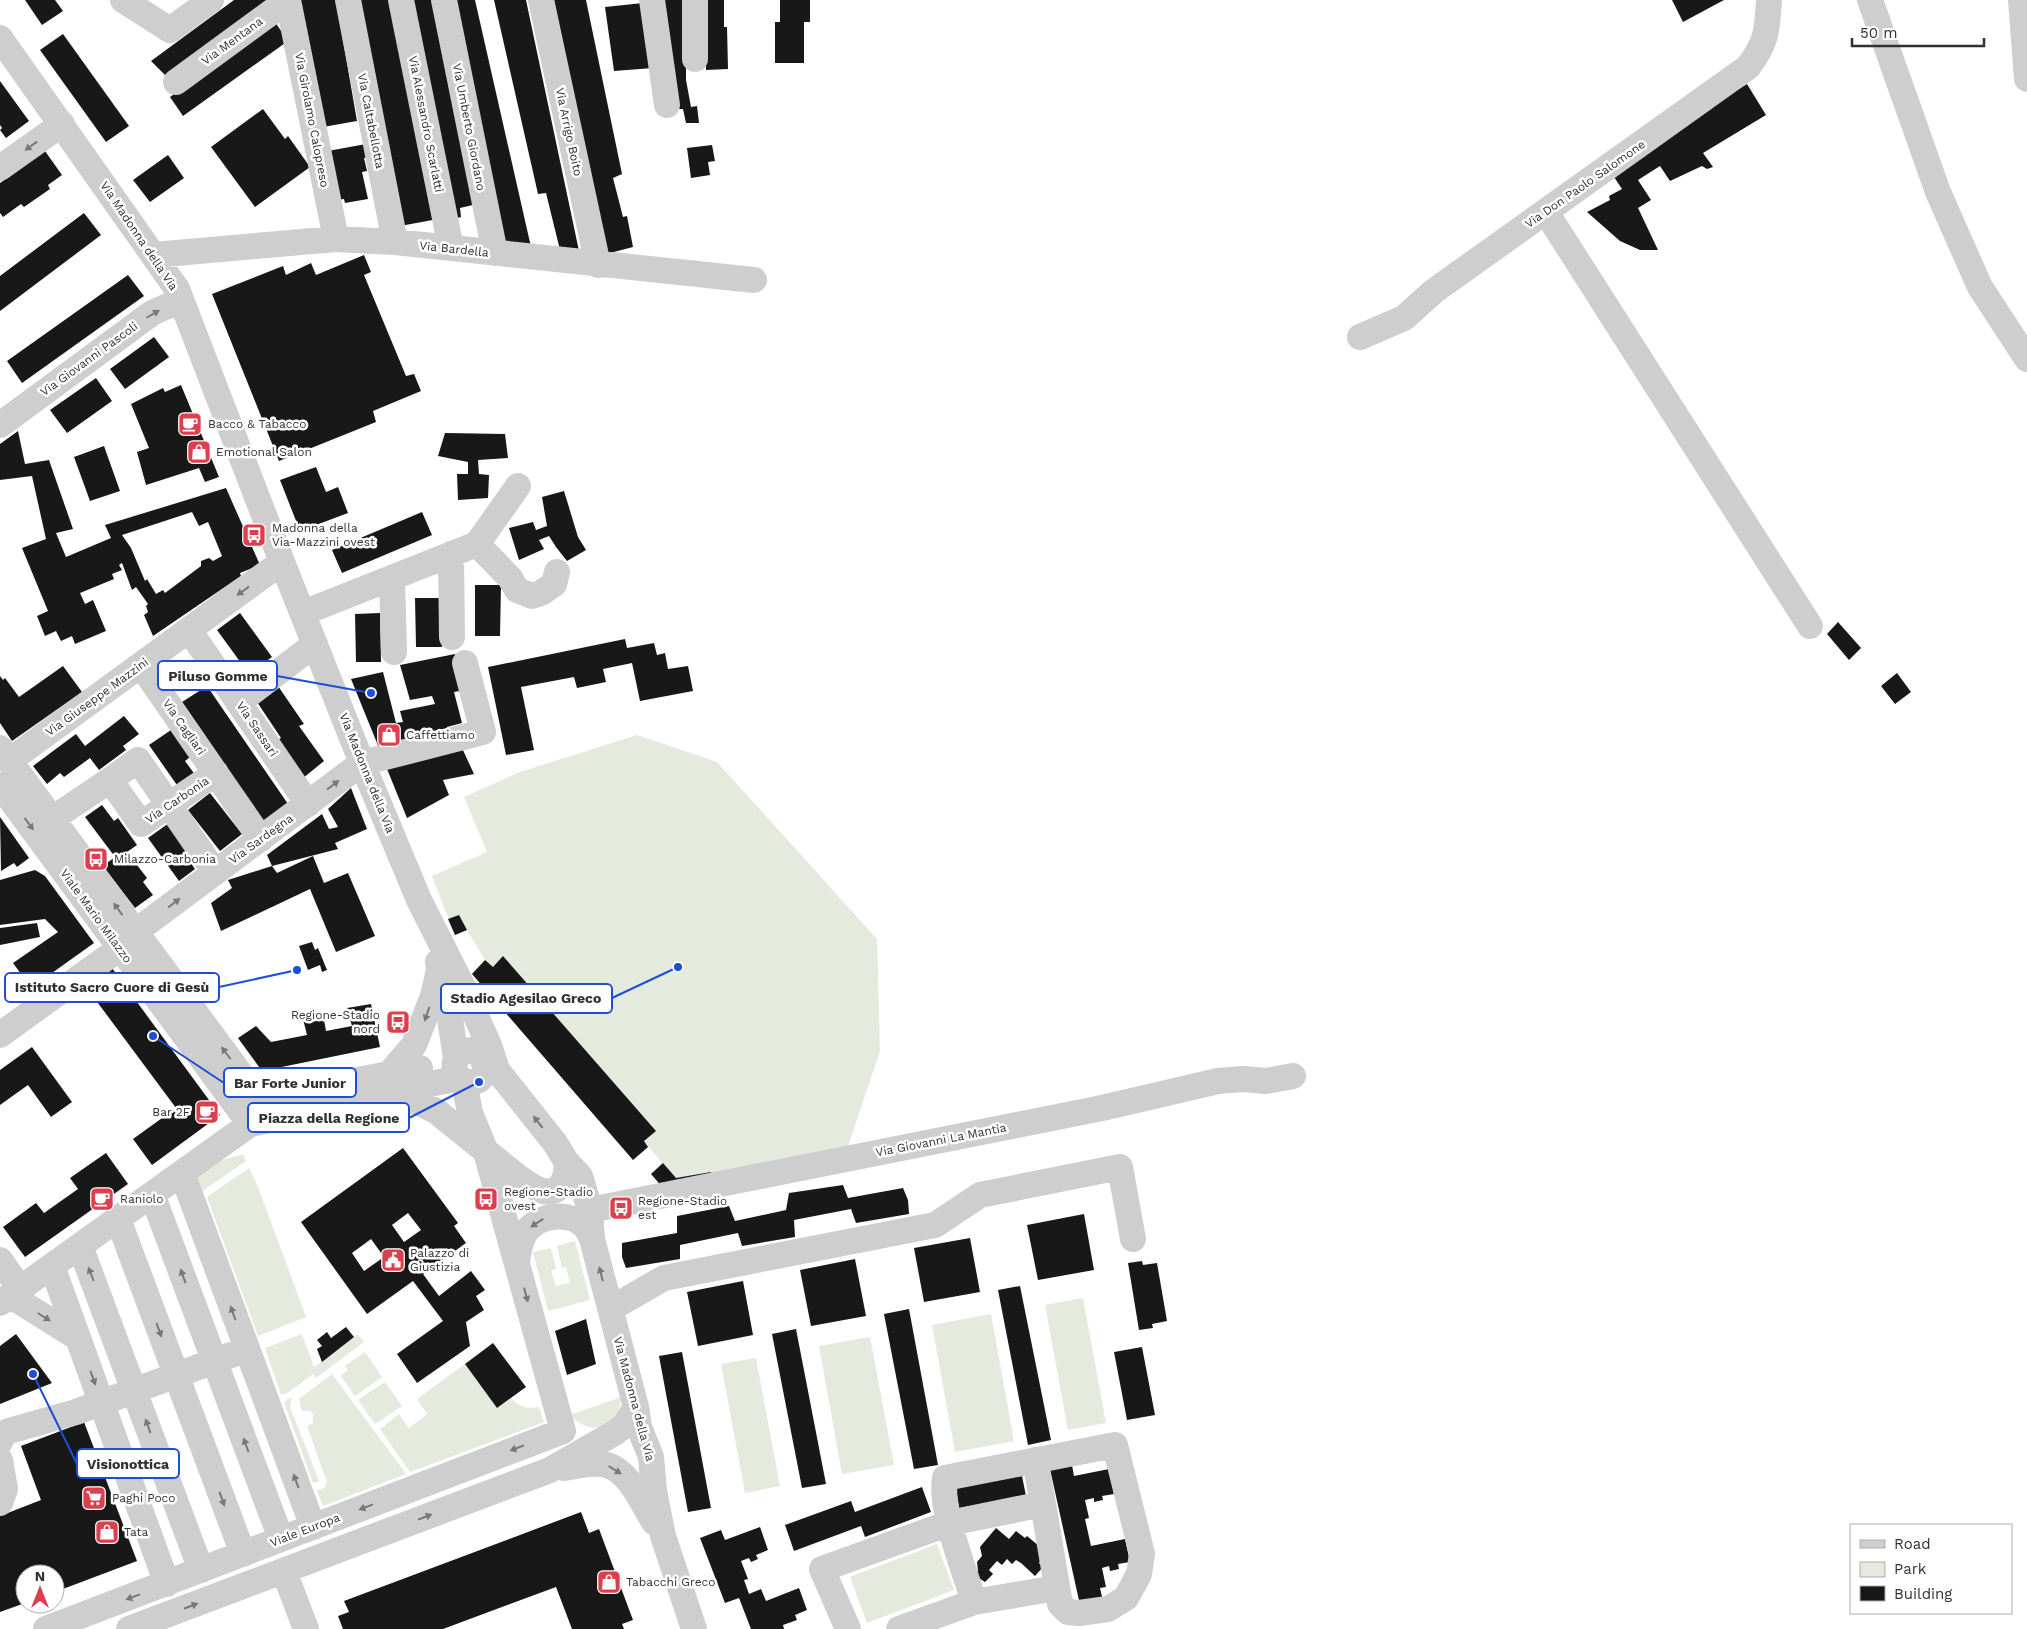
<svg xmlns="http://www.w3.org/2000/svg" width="2027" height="1629" font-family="'Work Sans',sans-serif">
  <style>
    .green { fill: #e4eadd }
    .building { fill: #181818; fill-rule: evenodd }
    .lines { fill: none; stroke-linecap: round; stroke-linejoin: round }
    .minor { stroke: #cecece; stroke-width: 26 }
    .oneway { fill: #787878 }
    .labels { text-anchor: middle; stroke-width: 5; stroke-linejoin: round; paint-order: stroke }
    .street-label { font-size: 12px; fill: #313131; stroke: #fff }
    .poi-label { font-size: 12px; fill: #313131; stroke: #fff; text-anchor: start }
    .leader { fill: none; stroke: #1d4ed8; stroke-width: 2 }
    .callout-dot { fill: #1d4ed8; stroke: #fff; stroke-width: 2 }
    .callout { fill: #fff; stroke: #1d4ed8; stroke-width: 2 }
    .callout-label { font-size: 14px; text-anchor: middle; font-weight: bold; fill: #313131 }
  </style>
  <rect width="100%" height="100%" fill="#fff"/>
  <path class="green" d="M637,735L717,762L877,939L880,1051L846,1152L664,1189L651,1174L662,1163L649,1147L633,1160L472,974L485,960L467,930L455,935L432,876L487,852L464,797L520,772Z
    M243,1154L246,1161L198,1194L195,1177L218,1161Z
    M249,1168L258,1187L306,1317L258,1336L207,1197Z
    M575,1241L590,1300L548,1311L533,1252L551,1248L556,1269L551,1270L556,1286L570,1283L566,1267L562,1268L557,1246Z
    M1083,1298L1106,1423L1068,1430L1045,1305Z
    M991,1314L1014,1441L955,1452L932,1325Z
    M302,1334L314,1367L358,1334L364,1342L316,1378L313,1374L289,1392L281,1395L265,1348Z
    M870,1337L894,1465L842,1474L819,1346Z
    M365,1352L382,1377L355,1396L341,1376L348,1370L345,1366Z
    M756,1358L780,1486L745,1493L721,1364Z
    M465,1364L497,1408L511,1398C520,1407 526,1409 539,1407L544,1422L410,1472L380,1429L399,1414L409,1428L427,1414L417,1399Z
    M332,1374L406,1474L323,1506L317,1490L324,1488L327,1482L307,1426L313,1423V1414L310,1411H302L299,1399Z
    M385,1382L402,1406L375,1424L358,1400Z
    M292,1397L290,1407L319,1481L313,1483L284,1402Z
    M621,1397C621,1428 590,1438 570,1415Z
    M937,1544L954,1590L867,1623L850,1577Z"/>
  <path class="building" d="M25,0H55L63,11L42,25Z
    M234,0H267L168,78L151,61Z
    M297,0H336L357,121L323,127Z
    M356,0H393L438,219L400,226Z
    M410,0H436L477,204L460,208L461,217L454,219Z
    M452,0H475L531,247L498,241Z
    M494,0H526L579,251L560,250L546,193L538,194Z
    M554,0H586L622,174L613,178L623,217L627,216L633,247L606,254Z
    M659,0H686V80L691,107L697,106L699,123H686L683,109H676Z
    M705,0H724V27H727L728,69L706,70Z
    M780,0H810V22H804V63H775V22H780Z
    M1672,0H1724L1683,22Z
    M643,3L653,68L614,71L605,7Z
    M275,22L288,41L183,116L170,97Z
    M63,34L129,126L106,142L40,50Z
    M0,81L29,121L6,138L0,130L2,128L0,125Z
    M1747,84L1766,115L1703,153L1713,167L1707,169L1702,166L1670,181L1660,166L1638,180L1651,200L1638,208L1658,250H1640L1620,241L1587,212L1610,200L1609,196L1622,189L1612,174L1682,123Z
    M263,109L285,139L288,136L310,167L255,207L211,147Z
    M366,144L369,157L364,158L367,171L362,172L368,199L345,203L344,199L337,200L328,151Z
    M712,145L715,161L708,162L710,175L691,178L687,148Z
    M45,151L62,175L48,185L50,189L24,207L21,204L3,217L0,213V183Z
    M168,155L184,178L150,202L133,180Z
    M84,213L101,235L0,311V276Z
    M364,255L371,272L364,275L406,376L414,374L421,391L373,411L376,422L279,461L212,294L283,266L286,275L311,263L316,275Z
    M128,275L144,296L22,383L7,361Z
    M154,337L169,357L125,389L110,369Z
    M96,378L112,401L67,433L50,410Z
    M181,385L219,477L205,482L199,468L146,485L137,452L149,448L131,404L163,388L165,392Z
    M18,431L25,464L49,460L73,529L56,533L66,557L111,538L105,525L226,488L260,565L240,573L241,576L153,636L144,615L148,612L146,606L148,604L136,587L132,590L122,563L119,565L122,570L112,574L114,579L80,593L85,604L93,600L106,631L75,644L72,636L61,641L56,631L45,636L37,616L48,611L22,548L46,539L32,476L0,480V444ZM192,512L199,526L208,522L222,556L213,561L209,558L201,561V566L165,593L163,590L156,594L147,579L145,581L131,548L122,535Z
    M445,433L505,434L508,458L478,460L479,474L489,475L488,498L458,500L457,474H468V462L438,456Z
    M104,446L120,491L90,501L74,457Z
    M316,467L326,492L338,487L348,513L300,531L280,480Z
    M564,491L578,537L586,550L567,561L556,547L549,536L539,540L544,549L519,560L509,528L533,522L536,530L547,526L542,497Z
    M422,512L432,535L342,573L332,550Z
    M475,585H501L500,636H475Z
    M415,598H441L442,647H416Z
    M240,613L272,657L249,674L217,630Z
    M380,613L381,662H356L355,614Z
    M1838,622L1861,648L1849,660L1827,634Z
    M625,639L627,648L654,643L657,655L665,653L668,669L688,666L693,691L640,701L632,663L603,669L606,682L577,688L574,677L521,687L534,750L506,755L488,667Z
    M455,654L465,690L454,692L462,723L447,727L448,732L379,748L351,679L383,672L396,723L403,722L400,711L435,704L432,696L410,700L400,665Z
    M63,666L82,692L12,741L0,723V676L3,680L5,678L19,697Z
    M1897,673L1911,692L1895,704L1881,686Z
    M207,686L288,804L263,821L182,702Z
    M278,686L304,724L299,726L324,761L302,779L276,741L281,738L257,702Z
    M124,716L139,734L123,746L126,750L99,770L90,758L64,777L60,773L47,784L33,766L76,734L85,746Z
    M171,730L190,757L185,761L196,776L179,788L149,745Z
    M462,748L474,774L443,780L449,795L407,818L387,769Z
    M351,788L367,829L335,843L338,849L272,866L267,855L322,814L329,829L338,827L328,809Z
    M210,793L242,834L220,851L188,810Z
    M102,805L114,821L118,818L137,845L127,852L147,878L143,882L153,895L135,908L103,866L115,857L85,817Z
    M0,817L29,858L17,867L14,863L1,871Z
    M169,823L188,850L184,853L195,869L179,881L148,838Z
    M313,856L324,883L348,873L375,936L336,952L310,889L221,931L211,903L232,888L228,880L272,866L277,873Z
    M35,870L45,876L94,943L31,988L13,963L58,932L45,919L0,925V880Z
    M459,915L467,930L455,935L448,919Z
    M37,923L40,937L0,945V928Z
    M312,942L315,950L318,948L327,970L322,972L320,965L308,970L299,946Z
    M503,956L656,1131L644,1141L648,1147L633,1160L472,974L485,960L493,967Z
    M112,968L220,1115L152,1165L133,1139L176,1108L92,995L89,997L83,989Z
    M371,1004L380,1047L262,1071L238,1038L256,1026L271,1042L307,1035L303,1019L323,1014L326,1031L352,1026L347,1008Z
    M32,1047L72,1102L51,1117L28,1085L0,1105V1070Z
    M403,1148L458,1223L454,1226L466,1243L423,1274L439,1296L471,1271L485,1290L476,1296L484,1310L466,1322L470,1346L417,1383L397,1354L443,1321L413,1281L367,1314L301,1222ZM408,1213L421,1230L404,1242L392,1225ZM371,1239L384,1257L364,1271L352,1253Z
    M106,1153L128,1184L25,1257L3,1227L36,1203L44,1213L78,1189L70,1178Z
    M663,1163L676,1178L711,1172L713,1180L664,1189L651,1174Z
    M843,1185L848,1198L903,1188L908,1200L909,1214L856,1223L851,1209L794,1220L795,1237L742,1246L738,1233L680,1245V1259L626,1268L622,1257V1243L677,1233V1216L729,1206L735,1221L786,1210L789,1193Z
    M1084,1214L1094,1270L1038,1280L1027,1225Z
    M970,1238L980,1292L924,1302L914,1248Z
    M855,1259L866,1316L811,1326L800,1270Z
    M1142,1261L1143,1265L1157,1263L1167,1321L1152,1324L1153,1328L1139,1330L1128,1263Z
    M743,1281L753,1335L698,1346L687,1292Z
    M1020,1286L1051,1440L1028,1445L998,1290Z
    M909,1309L938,1465L914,1469L884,1314Z
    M586,1319L596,1364L567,1375L555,1331Z
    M346,1327L354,1337L322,1362L317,1349L322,1346L317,1340L327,1332L331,1338Z
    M796,1329L826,1484L802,1488L772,1334Z
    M16,1334L52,1383L0,1404V1346Z
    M493,1343L526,1387L497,1408L465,1364Z
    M1142,1347L1155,1415L1127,1420L1114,1352Z
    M682,1352L711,1508L688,1512L659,1356Z
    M84,1422L137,1561L55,1592V1574H25V1603L0,1612V1516L41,1500L21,1446Z
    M1072,1465L1074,1476L1109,1469L1114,1494L1102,1496L1103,1500L1094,1502V1498L1085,1500L1089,1518L1085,1519L1091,1546L1125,1539L1130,1562L1118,1564L1119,1569L1110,1571L1109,1566L1102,1568L1106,1587L1100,1588L1103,1601L1080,1605L1050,1469Z
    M1021,1471L1026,1496L959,1508L955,1484Z
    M922,1487L931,1512L865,1537L861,1526L794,1551L785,1525L851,1501L855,1512Z
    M581,1512L589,1533L599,1529L633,1620L622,1624L624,1629H572L556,1587L443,1629H343L338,1616L349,1612L344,1601Z
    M760,1527L768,1550L756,1555L758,1559L751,1562L749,1558L741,1561L748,1579L744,1580L749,1594L761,1589L766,1601L799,1588L807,1610L795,1615L797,1620L783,1625L784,1629H751L739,1598L725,1603L700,1538L721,1530L725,1540Z
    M996,1528L1009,1539L1016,1531L1025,1538L1027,1536L1039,1546L1042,1558L1039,1563L1043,1567L1035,1576L1021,1563L1016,1560L1012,1564L1007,1559L1002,1565L997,1561L989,1570L993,1574L985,1582L974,1575L978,1571L977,1562L982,1556L980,1547Z"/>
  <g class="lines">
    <path class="minor" d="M123,0L170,30L211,0
      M288,0L336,239
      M348,0L395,242
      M401,0L451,248
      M444,0L495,253
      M541,0L598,265
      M652,0L667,105
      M695,0V59
      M1870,0L1938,192L1980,287L2027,359
      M2021,0L2027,79
      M0,38L177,289L282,562L362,763L419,900L460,981L489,1045L497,1070
      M176,82L288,0
      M0,168L62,124
      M1546,212L1810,626
      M153,255L336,239L395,242L754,280
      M1360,337L1404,318L1434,291L1748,67C1767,42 1767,31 1769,0
      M0,425L152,313L181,300
      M477,544L510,578L517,590L532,596L541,593L554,584L557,572
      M451,554L452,637
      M392,578L394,652
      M303,613L477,544L518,486
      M189,630L308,804
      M141,665L261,839
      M239,702L315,644
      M0,748L259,1099L420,1068
      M9,761L282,562
      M110,780L138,760L215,872
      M0,785L250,1124C320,1110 389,1092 459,1078
      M52,819L110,780L141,824L216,773
      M135,932L362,763L483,732L465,663
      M438,962L445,986L456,1058C452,1069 456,1080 468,1082C499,1085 482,1031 456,1058
      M0,1035L120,948
      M484,1058L497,1070L555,1143L566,1161L580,1176L590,1210L592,1239L636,1407L639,1427L651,1457L654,1491L663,1536L694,1629
      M389,1074L414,1045L433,996L439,970
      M464,1081L470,1113L486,1152L563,1431
      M387,1101H415L436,1111L518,1177C526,1182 534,1189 543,1191C562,1195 568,1176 566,1161
      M182,1173L313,1527
      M152,1194L281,1539
      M590,1210L1102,1108L1218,1081L1243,1079L1266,1081L1293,1076
      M118,1219L243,1554
      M80,1246L201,1570
      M0,1260L20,1289
      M517,1263C518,1253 520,1242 525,1233C538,1214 572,1210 587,1229C589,1232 590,1236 592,1239
      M52,1266L167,1584
      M11,1296L78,1338
      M0,1303L250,1124
      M610,1309L664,1278L935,1225L980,1195L1120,1167L1133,1239
      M0,1442L4,1434L9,1431L76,1412L231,1355
      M0,1460L5,1489L0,1503
      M1035,1460L1043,1504
      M564,1468C577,1466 593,1461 607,1465C630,1472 642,1503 654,1522
      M284,1571L306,1629
      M46,1629L563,1431
      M129,1629L550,1470L616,1432L625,1425L636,1407
      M848,1629L822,1569L950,1523L1043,1504L1060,1604L1068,1612L1079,1613L1108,1609L1126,1598L1139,1574L1142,1554L1115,1445L945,1478C939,1508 965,1571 974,1602
      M899,1629L974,1602L1056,1588"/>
  </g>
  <defs><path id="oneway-solid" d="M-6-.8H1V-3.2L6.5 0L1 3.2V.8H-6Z" transform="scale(1.25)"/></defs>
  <g class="oneway">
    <use href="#oneway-solid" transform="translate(31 146) rotate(144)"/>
    <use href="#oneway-solid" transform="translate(153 314) rotate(-30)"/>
    <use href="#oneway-solid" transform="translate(243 591) rotate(144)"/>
    <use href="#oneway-solid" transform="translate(333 785) rotate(-37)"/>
    <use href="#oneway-solid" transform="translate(29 824) rotate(54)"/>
    <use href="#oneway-solid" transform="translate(174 903) rotate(-37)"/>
    <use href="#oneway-solid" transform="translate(118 909) rotate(-126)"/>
    <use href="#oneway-solid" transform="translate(427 1014) rotate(109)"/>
    <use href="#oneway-solid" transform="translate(226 1053) rotate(-127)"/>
    <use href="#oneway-solid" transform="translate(538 1122) rotate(-128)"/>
    <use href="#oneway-solid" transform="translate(537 1223) rotate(147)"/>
    <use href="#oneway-solid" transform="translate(91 1274) rotate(-111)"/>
    <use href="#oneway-solid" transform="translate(601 1274) rotate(-104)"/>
    <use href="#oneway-solid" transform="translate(183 1276) rotate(-110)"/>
    <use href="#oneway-solid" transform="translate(526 1295) rotate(75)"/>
    <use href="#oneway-solid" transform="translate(233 1313) rotate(-110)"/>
    <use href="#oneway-solid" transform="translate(44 1317) rotate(32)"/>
    <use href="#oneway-solid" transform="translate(159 1330) rotate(70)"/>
    <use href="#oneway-solid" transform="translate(93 1378) rotate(70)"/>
    <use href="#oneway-solid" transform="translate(148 1426) rotate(-110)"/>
    <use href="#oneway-solid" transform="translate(246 1445) rotate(-110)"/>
    <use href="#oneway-solid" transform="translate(517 1448) rotate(159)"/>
    <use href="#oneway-solid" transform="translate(615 1470) rotate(32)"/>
    <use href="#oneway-solid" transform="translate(296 1481) rotate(-110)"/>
    <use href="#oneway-solid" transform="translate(222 1499) rotate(70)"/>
    <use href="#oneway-solid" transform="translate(366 1507) rotate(159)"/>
    <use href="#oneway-solid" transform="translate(425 1517) rotate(-21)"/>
    <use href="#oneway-solid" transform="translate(133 1597) rotate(160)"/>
    <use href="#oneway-solid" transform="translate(191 1606) rotate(-21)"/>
  </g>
  <defs>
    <g id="cafe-square" transform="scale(1.25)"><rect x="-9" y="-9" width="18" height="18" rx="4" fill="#dc3f4e" stroke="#fff"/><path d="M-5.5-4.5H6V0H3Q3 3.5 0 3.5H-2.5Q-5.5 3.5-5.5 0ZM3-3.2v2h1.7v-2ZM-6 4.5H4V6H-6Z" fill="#fff"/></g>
    <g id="shop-square" transform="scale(1.25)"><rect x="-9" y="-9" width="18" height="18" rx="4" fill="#dc3f4e" stroke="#fff"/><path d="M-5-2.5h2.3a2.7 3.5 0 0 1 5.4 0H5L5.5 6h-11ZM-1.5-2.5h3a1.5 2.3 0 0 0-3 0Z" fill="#fff"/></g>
    <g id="bus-square" transform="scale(1.25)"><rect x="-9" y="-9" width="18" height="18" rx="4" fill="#dc3f4e" stroke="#fff"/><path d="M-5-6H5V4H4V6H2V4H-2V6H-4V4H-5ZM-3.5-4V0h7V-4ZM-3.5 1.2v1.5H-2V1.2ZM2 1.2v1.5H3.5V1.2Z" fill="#fff"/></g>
    <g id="civic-square" transform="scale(1.25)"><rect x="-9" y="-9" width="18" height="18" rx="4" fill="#dc3f4e" stroke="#fff"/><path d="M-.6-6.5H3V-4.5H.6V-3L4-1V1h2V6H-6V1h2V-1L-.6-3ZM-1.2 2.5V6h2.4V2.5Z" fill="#fff"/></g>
    <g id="supermarket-square" transform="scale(1.25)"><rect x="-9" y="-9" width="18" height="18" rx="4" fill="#dc3f4e" stroke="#fff"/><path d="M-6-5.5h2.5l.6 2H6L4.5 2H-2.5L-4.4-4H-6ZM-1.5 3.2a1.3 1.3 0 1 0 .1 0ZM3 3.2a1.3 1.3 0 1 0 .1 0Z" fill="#fff"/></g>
  </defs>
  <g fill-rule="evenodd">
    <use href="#cafe-square" x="190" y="424"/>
    <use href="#shop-square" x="199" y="452"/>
    <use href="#bus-square" x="254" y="535"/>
    <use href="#shop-square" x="389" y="735"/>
    <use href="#bus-square" x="96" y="859"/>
    <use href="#bus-square" x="398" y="1022"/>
    <use href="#cafe-square" x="207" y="1112"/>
    <use href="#cafe-square" x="102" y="1199"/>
    <use href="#bus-square" x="486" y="1199"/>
    <use href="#bus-square" x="621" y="1208"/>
    <use href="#civic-square" x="393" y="1260"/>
    <use href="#supermarket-square" x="94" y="1498"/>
    <use href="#shop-square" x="107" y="1532"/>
    <use href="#shop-square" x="609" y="1582"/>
  </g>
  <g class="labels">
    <g class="street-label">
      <text transform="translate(232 41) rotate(-36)" y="4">Via Mentana</text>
      <text transform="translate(312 120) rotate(79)" y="4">Via Girolamo Calopreso</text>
      <text transform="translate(371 121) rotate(79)" y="4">Via Caltabellotta</text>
      <text transform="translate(426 124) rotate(79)" y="4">Via Alessandro Scarlatti</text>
      <text transform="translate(469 127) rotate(79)" y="4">Via Umberto Giordano</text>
      <text transform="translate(569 132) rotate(78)" y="4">Via Arrigo Boito</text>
      <text transform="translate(1585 184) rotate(-35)" y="4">Via Don Paolo Salomone</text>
      <text transform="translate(139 236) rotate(56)" y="4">Via Madonna della Via</text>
      <text transform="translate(454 249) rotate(6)" y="4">Via Bardella</text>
      <text transform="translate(89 359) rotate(-36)" y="4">Via Giovanni Pascoli</text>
      <text transform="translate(97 697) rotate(-36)" y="4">Via Giuseppe Mazzini</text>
      <text transform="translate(184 727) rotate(55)" y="4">Via Cagliari</text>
      <text transform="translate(257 729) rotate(56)" y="4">Via Sassari</text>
      <text transform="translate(367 773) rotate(68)" y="4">Via Madonna della Via</text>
      <text transform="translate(177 800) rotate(-34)" y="4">Via Carbonia</text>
      <text transform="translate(261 839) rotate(-36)" y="4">Via Sardegna</text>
      <text transform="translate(96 916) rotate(54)" y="4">Viale Mario Milazzo</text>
      <text transform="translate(941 1140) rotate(-11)" y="4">Via Giovanni La Mantia</text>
      <text transform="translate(634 1399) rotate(75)" y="4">Via Madonna della Via</text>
      <text transform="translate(305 1530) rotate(-21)" y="4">Viale Europa</text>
    </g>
    <g class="poi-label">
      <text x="208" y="428">Bacco &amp; Tabacco</text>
      <text x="216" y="456">Emotional Salon</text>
      <text x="272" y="532">Madonna della<tspan x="272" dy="14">Via-Mazzini ovest</tspan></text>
      <text x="406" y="739">Caffettiamo</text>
      <text x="114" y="863">Milazzo-Carbonia</text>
      <text x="380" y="1019" text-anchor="end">Regione-Stadio<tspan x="380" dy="14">nord</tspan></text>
      <text x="190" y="1116" text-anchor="end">Bar 2F</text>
      <text x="504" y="1196">Regione-Stadio<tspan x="504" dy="14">ovest</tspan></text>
      <text x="120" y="1203">Raniolo</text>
      <text x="638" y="1205">Regione-Stadio<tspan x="638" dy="14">est</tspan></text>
      <text x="410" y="1257">Palazzo di<tspan x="410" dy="14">Giustizia</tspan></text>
      <text x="112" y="1502">Paghi Poco</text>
      <text x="124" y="1536">Tata</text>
      <text x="626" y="1586">Tabacchi Greco</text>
    </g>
  </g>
  <path class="leader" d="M371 693L277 676M297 970L219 987M678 967L612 998M153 1036L224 1083M479 1082L409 1118M33 1374L77 1464"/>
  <g class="callout-dot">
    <circle cx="371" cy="693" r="5"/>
    <circle cx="297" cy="970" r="5"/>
    <circle cx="678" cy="967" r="5"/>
    <circle cx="153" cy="1036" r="5"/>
    <circle cx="479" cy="1082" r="5"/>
    <circle cx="33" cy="1374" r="5"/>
  </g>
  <g class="callout">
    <rect x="158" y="661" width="119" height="29" rx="5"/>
    <rect x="5" y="973" width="214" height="29" rx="5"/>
    <rect x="441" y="984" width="171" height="29" rx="5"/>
    <rect x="224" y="1068" width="132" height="29" rx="5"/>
    <rect x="248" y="1103" width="161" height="29" rx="5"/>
    <rect x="77" y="1449" width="102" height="29" rx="5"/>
  </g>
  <g class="callout-label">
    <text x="218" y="681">Piluso Gomme</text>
    <text x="112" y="992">Istituto Sacro Cuore di Gesù</text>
    <text x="526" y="1003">Stadio Agesilao Greco</text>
    <text x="290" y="1088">Bar Forte Junior</text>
    <text x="329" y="1123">Piazza della Regione</text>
    <text x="128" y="1469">Visionottica</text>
  </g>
  <rect x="1850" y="1524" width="162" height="90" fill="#ffffff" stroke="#adadad"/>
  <rect x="1860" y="1540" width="25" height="8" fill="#cecece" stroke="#adadad"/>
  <text x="1894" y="1549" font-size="15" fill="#313131">Road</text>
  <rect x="1860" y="1562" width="25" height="15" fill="#e4eadd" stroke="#adadad"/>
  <text x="1894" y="1574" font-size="15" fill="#313131">Park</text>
  <rect x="1860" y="1586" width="25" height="15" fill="#181818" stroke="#adadad"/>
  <text x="1894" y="1599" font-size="15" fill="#313131">Building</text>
  <g transform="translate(40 1589)"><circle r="24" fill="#ffffff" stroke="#adadad"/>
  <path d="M0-4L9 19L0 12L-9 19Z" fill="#dc3f4e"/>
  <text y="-8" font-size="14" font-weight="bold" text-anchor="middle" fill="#313131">N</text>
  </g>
  <path d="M1852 38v8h132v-8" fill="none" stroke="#313131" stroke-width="2.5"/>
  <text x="1860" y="38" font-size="15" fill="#313131" stroke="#ffffff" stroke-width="4" paint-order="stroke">50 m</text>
</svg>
